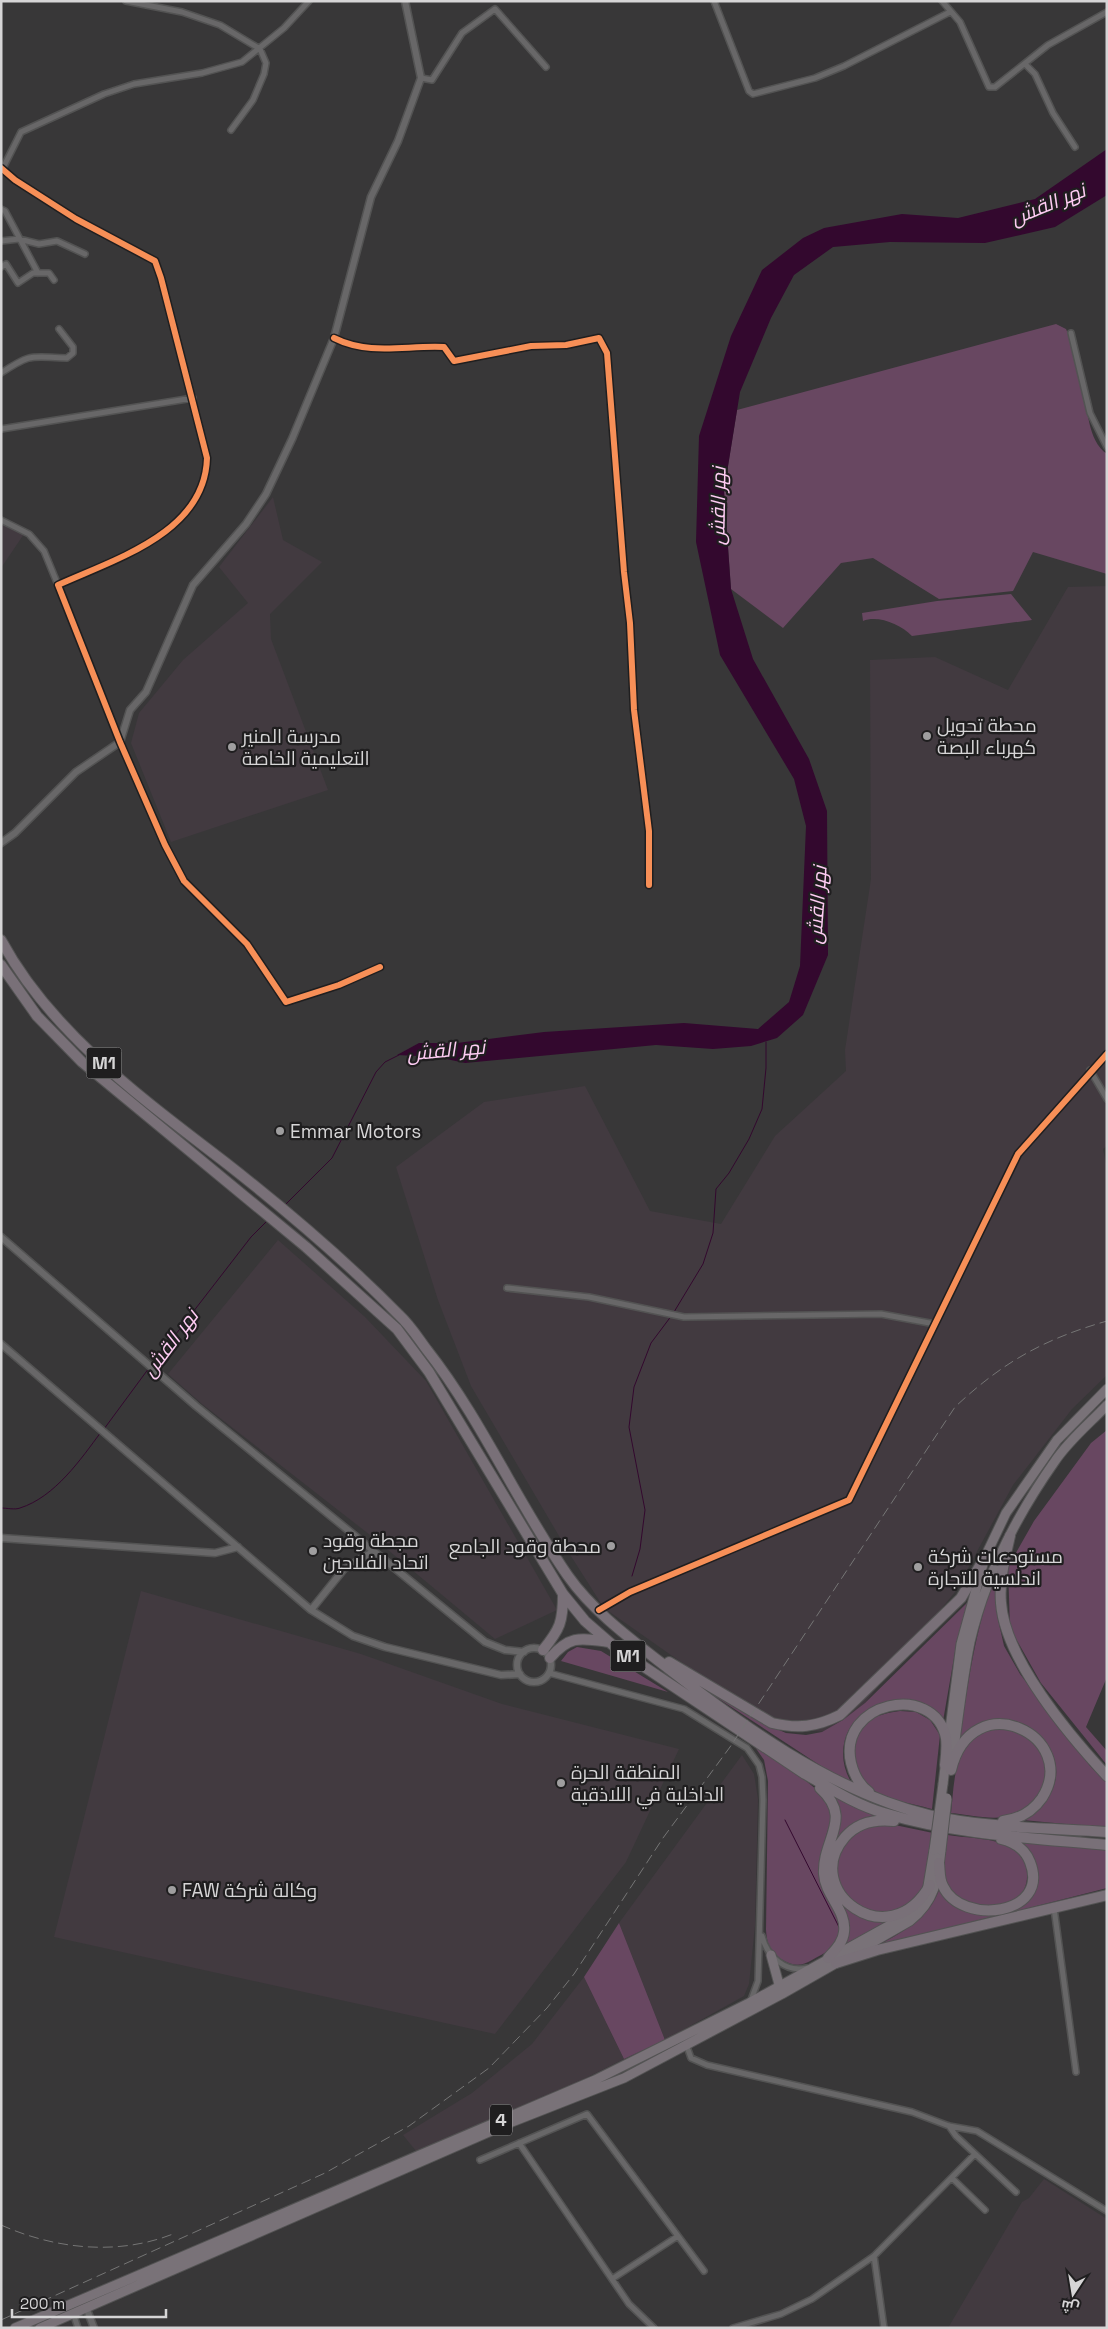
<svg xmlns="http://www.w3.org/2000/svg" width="1108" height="2329" font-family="'Space Grotesk',Cairo,sans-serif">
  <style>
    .built { fill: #423a40 }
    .green { fill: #684761 }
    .water { fill: #33082e }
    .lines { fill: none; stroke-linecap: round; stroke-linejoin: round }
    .stream { stroke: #33082e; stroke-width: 1 }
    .minor-casing { stroke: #535353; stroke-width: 8 }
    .tertiary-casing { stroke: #535353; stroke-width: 9 }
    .primary-casing { stroke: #535353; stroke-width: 11 }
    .motorway-casing { stroke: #535353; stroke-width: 12 }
    .minor { stroke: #686768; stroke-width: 5 }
    .tertiary { stroke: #686768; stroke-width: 6 }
    .primary { stroke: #797278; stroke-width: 9 }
    .motorway { stroke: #797078; stroke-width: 10 }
    .rail { stroke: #757575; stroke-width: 1; stroke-dasharray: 10 5; stroke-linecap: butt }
    .primary-bridge-casing { stroke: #535353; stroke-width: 11; stroke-linecap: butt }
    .primary-bridge { stroke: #797278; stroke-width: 9 }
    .cycleway-casing { stroke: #1f1e1f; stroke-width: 9 }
    .cycleway { stroke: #f78f57; stroke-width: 6 }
    .poi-dot { fill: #9f9e9f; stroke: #1f1e1f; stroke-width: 2 }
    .labels { text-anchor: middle; stroke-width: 4.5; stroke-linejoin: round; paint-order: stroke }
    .shield { fill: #1f1e1f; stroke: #9f9e9f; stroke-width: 1 }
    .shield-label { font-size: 18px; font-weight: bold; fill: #d6d5d6 }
    .poi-label { font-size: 19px; fill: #d6d5d6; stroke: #1f1e1f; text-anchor: start }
    .water-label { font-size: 20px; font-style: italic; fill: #feccf3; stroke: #1f1e1f }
  </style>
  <rect width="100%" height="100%" fill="#383738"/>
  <path class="built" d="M273,497L283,540L322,562L270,614L271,639L328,790L171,842L131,743L139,713L183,660L248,603L219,567Z
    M1,523L24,534L1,568Z
    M1107,586V1146L1103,1149L1107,1168V1375L1072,1409L1013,1485L955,1592L859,1710L829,1732L782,1729L688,1667L604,1608L569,1553L471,1386L438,1300L396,1167L484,1102L585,1086L650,1211L721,1224L775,1136L846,1071L845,1050L871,879L870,660L935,657L1008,690L1068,587Z
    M278,1240L365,1317L426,1381L557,1610L495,1639L370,1535L202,1404L168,1374Z
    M141,1591L361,1654L502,1704L679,1749L626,1862L495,2034L54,1937Z
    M742,1755L754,1774L758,1799L755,1926L749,1984L744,1996L665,2040L619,1923Z
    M584,1977L624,2059L564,2089L416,2151L403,2135L472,2093L532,2044Z
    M1044,2179L1107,2219V2328H948L1022,2202L1029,2198Z"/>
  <path class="green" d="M1056,324L1066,329L1069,336C1073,353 1079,369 1083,385C1088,408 1087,440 1107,454V574L1033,552L1013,591L939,599L873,558L841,563L783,628L731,589L724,491L737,410Z
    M1011,594L1032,620L912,636C900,624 878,615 863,621L862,613L937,601Z
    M1107,1430V1677L1086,1727L1107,1751V1765L1041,1683L1010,1628L1008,1567L1034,1521L1091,1443Z
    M996,1575L997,1615L1004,1646L1020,1674L1090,1766L1107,1783V1828L1023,1820C1030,1814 1040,1808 1046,1800C1083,1754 1012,1685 960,1739C968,1683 975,1628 996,1575Z
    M970,1600L955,1652L943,1721C926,1711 911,1702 890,1701C884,1701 878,1705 872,1708C844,1721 835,1755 851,1782L821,1766L710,1693L765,1724L786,1733L806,1735L822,1732L843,1720L865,1703Z
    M577,1647L601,1651L668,1692L561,1661L568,1652Z
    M900,1711L916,1712L930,1720L940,1735L932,1809C910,1803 885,1800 867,1786C859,1779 858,1771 856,1762C847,1726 870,1715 900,1711Z
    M997,1727C1005,1729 1020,1730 1027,1735C1054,1755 1050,1797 1020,1812C1000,1823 972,1815 951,1813C954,1787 953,1755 975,1737C981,1732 990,1730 997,1727Z
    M755,1747C779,1764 821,1785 834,1811C829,1828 816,1862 820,1878C824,1900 854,1928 832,1948C826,1953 818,1956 812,1960C801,1967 792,1966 781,1959C769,1951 767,1943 766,1930L768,1781L764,1760Z
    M833,1795L874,1815C841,1826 826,1843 834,1878C835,1884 835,1892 838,1897C847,1915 871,1921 889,1922L843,1945L848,1935C840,1914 825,1885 827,1861C829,1841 848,1813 833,1795Z
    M875,1824H890L933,1833C930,1851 930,1873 922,1890C917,1900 906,1908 895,1910C838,1926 810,1845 875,1824Z
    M948,1835C965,1838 998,1838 1012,1848C1021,1853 1027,1862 1027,1873C1030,1917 958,1914 945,1881C940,1868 946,1849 948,1835Z
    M1017,1841L1107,1850V1888L1013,1912C1026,1903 1032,1894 1036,1879Z
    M939,1890L954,1906L995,1916L879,1945C904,1931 929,1918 939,1890Z
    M619,1923L665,2040L624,2059L584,1977Z"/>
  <path class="water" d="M1107,149V195L1055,227L985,243L890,242L833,247L794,275L771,318L740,392L724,491L731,589L753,659L809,759L827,811L828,955L803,1015L777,1038L751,1046L713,1049L656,1045L465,1063L437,1057L397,1055L419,1043H457L544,1032L684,1023L758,1029L789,1002L800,966L806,826L794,779L720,655L696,542L699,436L731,336L762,270L803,238L824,228L902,214L958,218L1035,199Z"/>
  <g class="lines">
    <path class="stream" d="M284,1206L332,1158L376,1072L385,1062L399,1055
      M674,1312L703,1264L713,1233L716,1189L729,1173L749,1139L762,1109L766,1068V1042
      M152,1365L251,1237L268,1220
      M104,1429L149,1368
      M1,1508C7,1508 15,1510 20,1508C55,1497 81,1459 101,1432
      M632,1576L640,1549L645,1510L629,1427L634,1387L651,1343L672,1315
      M785,1820L839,1927"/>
    <g class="minor-casing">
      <path id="minor" d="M126,1L182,12L220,25L260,49L266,63L264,74L253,100L231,130
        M714,1L749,91L753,94L815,78L844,66L950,12
        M942,1L960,22L989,87H995L1048,45L1107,12
        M1025,64L1035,74L1053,113L1075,147
        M421,78L432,80L462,33L495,9L546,67
        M1,168L15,180L76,219L155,261L161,278L207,458C205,533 115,559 58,585L120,742L165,845L184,881L247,944L286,1002L339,985L380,967
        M2,170L21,132L104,94L134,84L202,73L242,62L284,28L309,1
        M1,209L5,211L38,273
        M1,241L19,239L39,244L57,241L85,254
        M1,267L6,264L18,283L33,273H49L54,280
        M1071,333L1090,413L1107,447
        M334,338C370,356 406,345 444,347L454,361L531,346L566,345L599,338L607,353L624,572L630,623L634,710L649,831V885
        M1,373C33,352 31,357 67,358L73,353V347L59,329
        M1,429L193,398
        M1,520L29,534L44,551L58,585
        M1090,1070L1107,1099
        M507,1288L589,1297L684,1317L881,1314L935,1324
        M599,1610L630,1592L849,1500L1018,1154L1107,1054
        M549,1673L684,1709L747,1748L752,1755L759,1765L762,1777L763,1800L758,1981L751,2000
        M1054,1908L1076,2072
        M762,1936C767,1956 785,1973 807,1968
        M686,2044L691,2058L707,2065L912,2112L949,2126L977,2131L1107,2211
        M949,2126L956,2136L1016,2192
        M519,2143L629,2304L654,2328
        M480,2160L587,2114L704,2271
        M952,2178L985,2210
        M874,2256L884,2328
        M612,2279L678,2236
        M73,2313L78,2328
        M733,2328L781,2314L812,2299L874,2256L975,2154"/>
    </g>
    <g class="tertiary-casing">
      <path id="tertiary" d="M1,843L15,833L76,772L120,742L130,710L146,692L193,585L246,524L266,494L292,439L334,338L371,197L398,141L421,78L405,1
        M1,1237L196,1406L485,1642L505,1650L524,1652
        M1,1344L311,1610L353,1636L385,1647L501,1675L520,1674
        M1,1538L215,1553L238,1547
        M311,1610L344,1569L374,1551
        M517 1665a17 17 0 1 1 34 0a17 17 0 1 1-34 0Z
        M86,2307L94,2328"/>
    </g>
    <g class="primary-casing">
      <path id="primary" d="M948,1744L961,1644L985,1557L1006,1513L1057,1440L1107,1389
        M952,1762C958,1722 962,1681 970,1642C985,1577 1017,1515 1055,1461C1069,1440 1090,1423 1107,1405
        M943,1784L946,1759
        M927,1892L934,1850
        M771,1955L780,1988
        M15,2328L595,2080L749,2003L890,1925L917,1906
        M40,2328L512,2122L624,2078L782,1994L910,1921C935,1901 938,1879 941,1850"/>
    </g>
    <g class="motorway-casing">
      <path id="motorway" d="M1,940C51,1033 144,1100 226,1163C286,1210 346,1261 399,1315C410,1325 418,1338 427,1350C482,1420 517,1503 568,1576C592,1610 628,1637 660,1662C738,1723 832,1792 929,1815C985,1828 1050,1828 1107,1832
        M1,965L37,1016L82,1062L306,1247L397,1329L429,1372L563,1594L585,1621L616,1648L805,1774C830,1788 856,1805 884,1813C956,1835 1032,1838 1107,1845
        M1010,1536C1005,1558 999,1580 1001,1603C1005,1659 1069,1735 1107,1776
        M543,1650C560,1629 563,1622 563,1594
        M550,1658C570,1635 580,1638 609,1642
        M669,1662L772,1723C798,1729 816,1727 840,1715L961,1598L985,1557
        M951,1770C972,1683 1081,1736 1042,1798C1033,1811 1019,1819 1003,1821
        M820,1788C854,1819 822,1839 824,1874C825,1895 847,1911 844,1932C843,1943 834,1951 828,1958
        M869,1792C859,1785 854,1775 851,1763C837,1702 934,1681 946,1738C947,1747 946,1757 945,1765
        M894,1821C876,1819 858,1822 845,1837C799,1890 889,1958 930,1885
        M939,1863C940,1871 939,1879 943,1886C961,1926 1051,1916 1030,1862C1025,1849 1014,1842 1001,1839
        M836,1963L877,1950L1107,1895"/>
    </g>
    <use href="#minor" class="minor"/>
    <use href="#tertiary" class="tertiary"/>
    <use href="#primary" class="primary"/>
    <use href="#motorway" class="motorway"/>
    <path class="rail" d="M1,2225C55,2249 117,2256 173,2234
      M1,2320L325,2173L409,2126L489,2068L547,2008L574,1974L663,1838L730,1747L955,1407C1003,1362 1044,1339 1107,1321"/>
    <g class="primary-bridge-casing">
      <path id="primary-bridge" d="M934,1850L943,1784
        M941,1850L947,1798"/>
    </g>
    <use href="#primary-bridge" class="primary-bridge"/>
    <g class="cycleway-casing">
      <path id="cycleway" d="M1,168L15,180L76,219L155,261L161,278L207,458C205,533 115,559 58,585L120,742L165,845L184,881L247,944L286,1002L339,985L380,967
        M334,338C370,356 406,345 444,347L454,361L531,346L566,345L599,338L607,353L624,572L630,623L634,710L649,831V885
        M599,1610L630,1592L849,1500L1018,1154L1107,1054"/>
    </g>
    <use href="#cycleway" class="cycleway"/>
  </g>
  <g class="poi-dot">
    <circle cx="927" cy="736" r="5"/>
    <circle cx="232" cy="747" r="5"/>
    <circle cx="280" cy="1131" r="5"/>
    <circle cx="611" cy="1546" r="5"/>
    <circle cx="313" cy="1551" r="5"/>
    <circle cx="918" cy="1567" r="5"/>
    <circle cx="561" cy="1783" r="5"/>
    <circle cx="172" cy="1890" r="5"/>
  </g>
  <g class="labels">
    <g class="shield">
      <rect x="86.5" y="1047.5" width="35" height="31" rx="4"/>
      <rect x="610.5" y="1640.5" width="35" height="31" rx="4"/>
      <rect x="490" y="2104.5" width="22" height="31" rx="4"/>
    </g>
    <g class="shield-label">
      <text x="104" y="1069">M1</text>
      <text x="628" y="1662">M1</text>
      <text x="501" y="2126">4</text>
    </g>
    <g class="poi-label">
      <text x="937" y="732">محطة تحويل<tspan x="937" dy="22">كهرباء البصة</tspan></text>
      <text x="242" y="743">مدرسة المنير<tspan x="242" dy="22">التعليمية الخاصة</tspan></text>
      <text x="290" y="1138">Emmar Motors</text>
      <text x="323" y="1547">مجطة وقود<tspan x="323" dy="22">اتحاد الفلاحين</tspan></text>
      <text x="601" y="1553" text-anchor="end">محطة وقود الجامع</text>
      <text x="928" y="1563">مستودعات شركة<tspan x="928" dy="22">اندلسية للتجارة</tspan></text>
      <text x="571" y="1779">المنطقة الحرة<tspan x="571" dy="22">الداخلية في اللاذقية</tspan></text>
      <text x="182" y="1897">FAW وكالة شركة</text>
    </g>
    <g class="water-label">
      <text transform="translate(1048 204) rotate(-22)" y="7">نهر القش</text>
      <text transform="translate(718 506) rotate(-89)" y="7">نهر القش</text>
      <text transform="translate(817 905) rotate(-86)" y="7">نهر القش</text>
      <text transform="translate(446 1050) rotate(-5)" y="7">نهر القش</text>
      <text transform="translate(170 1343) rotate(-53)" y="7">نهر القش</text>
    </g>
  </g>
  <rect width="1108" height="2329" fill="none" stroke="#d6d5d6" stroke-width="5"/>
  <g transform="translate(1073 2294) rotate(192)" stroke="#1f1e1f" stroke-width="4" paint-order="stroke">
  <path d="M0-4L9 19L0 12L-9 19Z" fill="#d6d5d6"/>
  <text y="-8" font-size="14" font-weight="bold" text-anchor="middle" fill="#d6d5d6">ش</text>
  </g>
  <path d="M12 2309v8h154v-8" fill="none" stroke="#d6d5d6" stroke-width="2.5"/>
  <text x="20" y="2309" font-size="15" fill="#d6d5d6" stroke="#1f1e1f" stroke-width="4" paint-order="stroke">200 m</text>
</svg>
